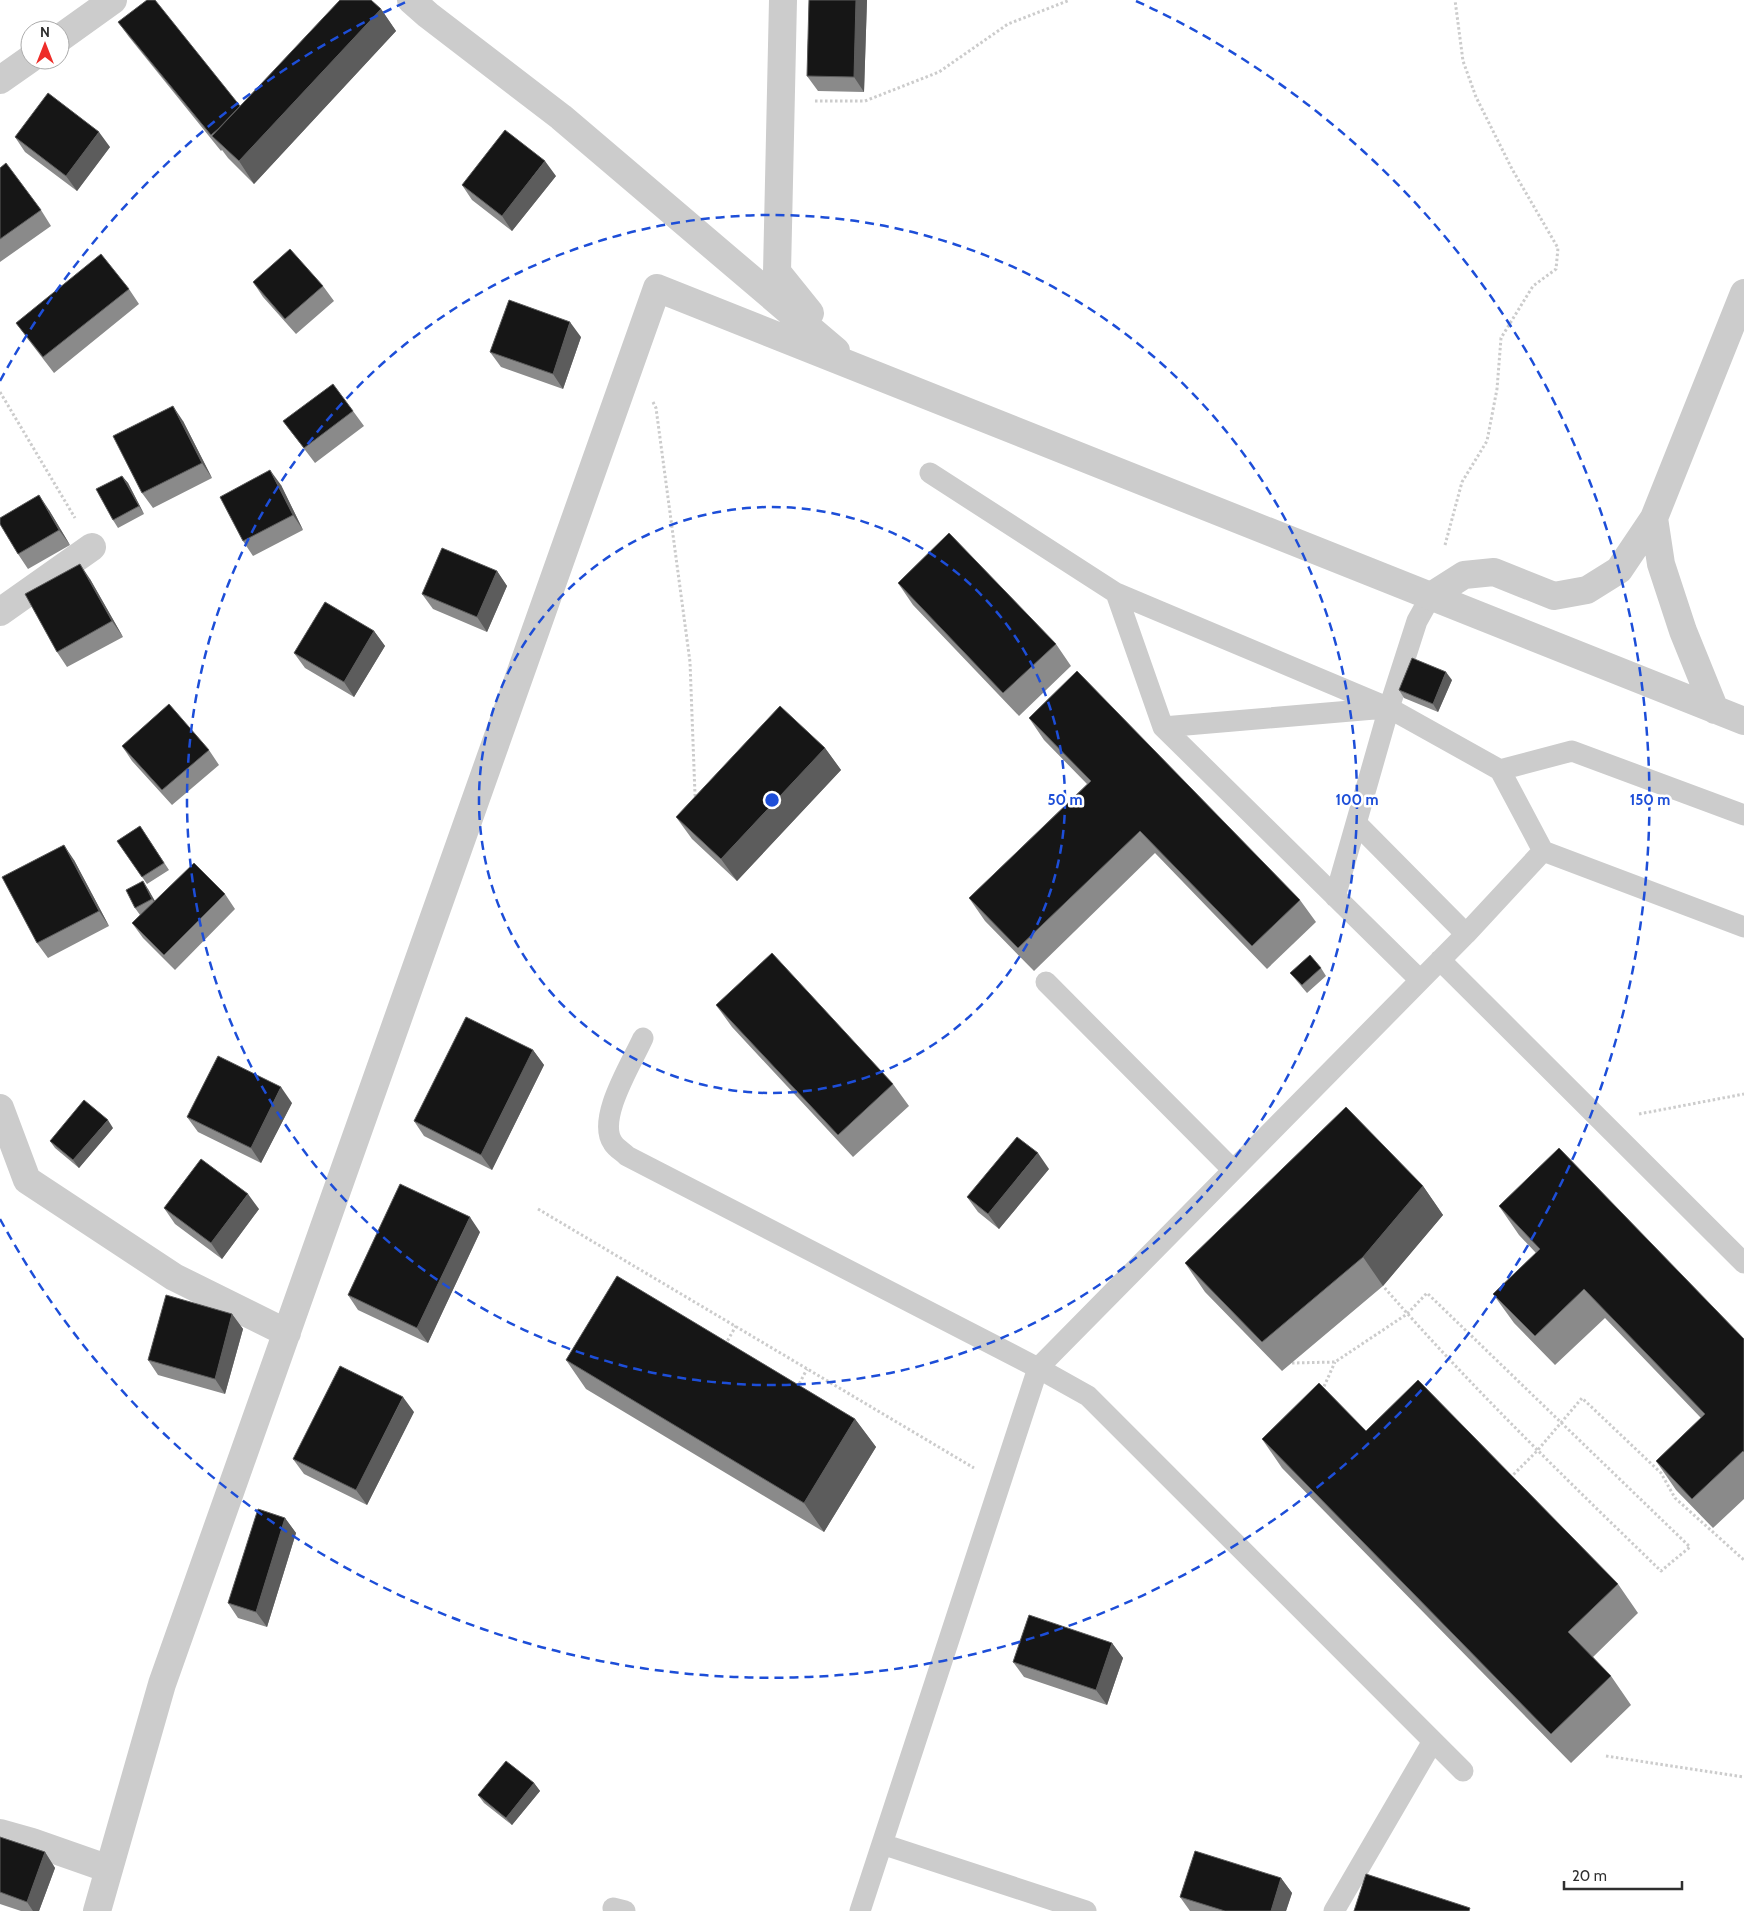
<svg xmlns="http://www.w3.org/2000/svg" width="1744" height="1911" font-family="Cabin,sans-serif">
  <style>
    .lines { fill: none; stroke-linecap: round; stroke-linejoin: round }
    .path { stroke: #ccc; stroke-width: 3; stroke-dasharray: 2.5 2.5; stroke-linecap: butt }
    .lane { stroke: #ccc; stroke-width: 21 }
    .street { stroke: #ccc; stroke-width: 28 }
    .wall { fill: #8a8a8a }
    .shaded-wall { fill: #5c5c5c }
    .building { fill: #161616; stroke: #5c5c5c }
    .ring { fill: none; stroke: #1d4ed8; stroke-width: 2.5; stroke-dasharray: 9 6 }
    .centre { fill: #1d4ed8; stroke: #fff; stroke-width: 2.5 }
    .ring-label { font-size: 15px; text-anchor: middle; font-weight: bold; fill: #1d4ed8; stroke: #fff; stroke-width: 5; stroke-linejoin: round; paint-order: stroke }
  </style>
  <rect width="100%" height="100%" fill="#fff"/>
  <g class="lines">
    <path class="path" d="M815,101H865L939,72L1008,24L1070,0
      M0,392L75,518
      M653,402L656,408L690,662L695,795L697,799
      M1445,545L1462,482L1487,441L1497,389L1501,338L1533,286L1556,269L1558,248L1512,169L1476,97L1463,61L1455,0
      M1639,1114L1744,1094
      M538,1209L974,1468
      M725,1345L736,1326
      M1292,1363L1335,1362L1407,1314L1427,1293L1690,1547L1661,1571C1566,1479 1470,1386 1383,1286
      M797,1388L807,1369
      M1322,1391L1335,1362
      M1510,1478L1537,1451L1582,1398L1661,1473L1675,1498L1744,1560
      M1606,1756L1744,1777"/>
    <path class="lane" d="M930,473L1116,593L1389,708L1500,770L1543,851L1744,927
      M1116,593L1163,727L1420,980
      M1163,727L1386,708
      M1500,770L1572,751L1744,815
      M1357,824L1466,934
      M1335,897L1389,708L1417,621L1431,596
      M1440,960L1744,1263
      M1046,982L1233,1170
      M643,1038C632,1063 596,1119 613,1143C616,1148 623,1152 627,1156L1038,1368L1088,1396L1463,1771
      M882,1844L1086,1911
      M613,1908L625,1911
      M860,1911L1038,1368L1466,934L1543,851
      M1334,1911L1433,1741"/>
    <path class="street" d="M411,0L428,15L561,117L836,351
      M783,0L777,272L810,313
      M60,38L113,0
      M0,80L30,59
      M1654,518L1661,564L1683,631L1715,710
      M1431,596L1464,575L1494,572L1554,596L1587,590L1619,570L1654,518L1744,293
      M0,612L92,547
      M0,1108L27,1180L174,1277L287,1333
      M0,1833L32,1842L109,1869
      M97,1911L162,1684L657,288L1744,721"/>
  </g>
  <path class="wall" d="M809,0H867L864,92L818,91L807,76Z
    M381,9L396,31L254,184L228,158L222,150L221,151L129,37L118,22L240,106Z
    M15,137L110,147L77,191L25,152Z
    M0,168L41,210L51,226L0,262Z
    M556,176L512,231L472,200L462,185Z
    M253,282L323,286L334,301L296,334L263,297Z
    M129,289L139,304L54,373L27,338L16,323Z
    M581,337L563,389L501,367L490,352Z
    M353,411L364,426L315,463L283,421Z
    M183,421L212,478L153,508L142,493Z
    M122,476L128,483L144,514L118,528L113,520Z
    M281,485L303,530L253,556L243,541Z
    M49,510L70,545L28,569L18,554Z
    M497,571L507,586L487,632L433,609L422,594Z
    M90,579L123,637L67,667L57,652Z
    M898,583L1056,644L1071,666L1019,716L913,605Z
    M374,631L385,646L354,697L305,668L294,653Z
    M1452,680L1438,712L1404,698L1399,690Z
    M1029,718L1300,900L1316,922L1267,969L1155,853L1034,971L985,921L969,898L1087,784L1044,740Z
    M122,746L209,750L219,765L172,805L132,761Z
    M825,748L841,770L737,881L692,839L676,817Z
    M140,826L169,870L147,884L117,841Z
    M74,860L109,926L48,958L37,943Z
    M148,889L155,901L225,894L235,909L175,970L143,938L132,923L140,915L135,908Z
    M1321,968L1326,976L1307,993L1296,980L1290,973Z
    M716,1005L893,1084L909,1106L853,1157L732,1027Z
    M533,1050L544,1065L492,1170L424,1136L414,1121Z
    M292,1103L261,1163L198,1132L187,1117Z
    M113,1128L79,1168L55,1148L50,1141Z
    M1049,1169L999,1229L978,1212L967,1197Z
    M1423,1186L1443,1215L1383,1286L1282,1371L1205,1292L1185,1263Z
    M1499,1206L1744,1339V1499L1713,1528L1676,1490L1656,1461L1701,1418L1605,1318L1555,1365L1514,1323L1493,1294L1536,1253L1519,1235Z
    M164,1208L259,1209L222,1259L175,1224Z
    M480,1232L428,1343L358,1310L348,1295Z
    M232,1314L243,1329L225,1394L158,1375L148,1360Z
    M566,1360L855,1419L876,1447L824,1532L586,1389Z
    M414,1412L367,1505L304,1474L293,1459Z
    M1366,1431L1618,1584L1638,1613L1593,1657L1611,1676L1631,1705L1571,1763L1282,1468L1262,1439Z
    M285,1518L296,1533L267,1627L238,1618L228,1603Z
    M1112,1643L1123,1658L1107,1705L1024,1677L1013,1662Z
    M534,1783L540,1791L512,1825L484,1803L478,1795Z
    M0,1837L45,1852L55,1868L39,1911H21L0,1904Z
    M1281,1878L1292,1893L1286,1911H1190L1180,1897Z"/>
  <path class="shaded-wall" d="M856,0H867L864,92L854,77Z
    M381,9L396,31L254,184L239,161Z
    M99,132L110,147L77,191L66,176Z
    M545,161L556,176L512,231L502,216Z
    M570,322L581,337L563,389L553,374Z
    M173,406L183,421L212,478L202,463Z
    M270,470L281,485L303,530L293,515Z
    M122,476L128,483L144,514L139,506Z
    M39,495L49,510L70,545L59,530Z
    M80,564L90,579L123,637L112,621Z
    M497,571L507,586L487,632L477,617Z
    M374,631L385,646L354,697L344,682Z
    M1446,672L1452,680L1438,712L1433,704Z
    M825,748L841,770L737,881L721,859Z
    M64,845L74,860L109,926L99,911Z
    M143,881L148,889L158,907L152,899Z
    M533,1050L544,1065L492,1170L481,1155Z
    M281,1087L292,1103L261,1163L251,1148Z
    M108,1120L113,1128L79,1168L73,1160Z
    M1038,1153L1049,1169L999,1229L988,1214Z
    M1423,1186L1443,1215L1383,1286L1363,1257Z
    M248,1194L259,1209L222,1259L211,1243Z
    M470,1217L480,1232L428,1343L417,1328Z
    M232,1314L243,1329L225,1394L215,1379Z
    M403,1397L414,1412L367,1505L356,1490Z
    M855,1419L876,1447L824,1532L804,1503Z
    M285,1518L296,1533L267,1627L256,1612Z
    M1112,1643L1123,1658L1107,1705L1096,1690Z
    M534,1783L540,1791L512,1825L506,1818Z
    M45,1852L55,1868L39,1911H33L27,1902Z
    M1281,1878L1292,1893L1286,1911H1271Z"/>
  <path class="building" d="M147,0H155L240,106L218,129L211,135L118,22Z
    M340,0H371L381,9L239,161L212,136Z
    M809,0H856L854,77L807,76Z
    M48,93L99,132L66,176L15,137Z
    M505,130L545,161L502,216L462,185Z
    M6,163L41,210L0,239V168Z
    M290,249L323,286L285,319L253,282Z
    M101,254L129,289L43,357L16,323Z
    M509,300L570,322L553,374L490,352Z
    M333,384L353,411L304,448L283,421Z
    M173,406L202,463L142,493L113,436Z
    M270,470L293,515L243,541L220,497Z
    M122,476L139,506L113,520L96,489Z
    M39,495L59,530L18,554L0,524V518Z
    M949,533L1056,644L1003,693L898,583Z
    M442,548L497,571L477,617L422,594Z
    M80,564L112,621L57,652L25,594Z
    M325,602L374,631L344,682L294,653Z
    M1412,658L1446,672L1433,704L1399,690Z
    M1077,671L1300,900L1252,946L1140,831L1018,948L969,898L1091,781L1029,718Z
    M169,704L209,750L162,790L122,746Z
    M780,706L825,748L721,859L676,817Z
    M140,826L164,863L142,877L117,841Z
    M64,845L99,911L37,943L2,877Z
    M194,863L225,894L164,955L132,923Z
    M143,881L152,899L135,908L126,890Z
    M772,953L893,1084L838,1135L716,1005Z
    M1310,955L1321,968L1302,985L1290,973Z
    M466,1017L533,1050L481,1155L414,1121Z
    M218,1056L281,1087L251,1148L187,1117Z
    M84,1100L108,1120L73,1160L50,1141Z
    M1346,1107L1423,1186L1363,1257L1262,1342L1185,1263Z
    M1017,1137L1038,1153L988,1214L967,1197Z
    M1559,1148L1744,1339V1452L1743,1451L1692,1499L1656,1461L1705,1414L1584,1289L1535,1336L1493,1294L1540,1249L1499,1206Z
    M201,1159L248,1194L211,1243L164,1208Z
    M400,1184L470,1217L417,1328L348,1295Z
    M617,1276L855,1419L804,1503L566,1360Z
    M166,1295L232,1314L215,1379L148,1360Z
    M340,1366L403,1397L356,1490L293,1459Z
    M1418,1380L1618,1584L1568,1632L1611,1676L1551,1734L1262,1439L1319,1383L1366,1431Z
    M258,1509L285,1518L256,1612L228,1603Z
    M1029,1615L1112,1643L1096,1690L1013,1662Z
    M506,1761L534,1783L506,1818L478,1795Z
    M0,1837L45,1852L27,1902L0,1892Z
    M1195,1851L1281,1878L1271,1911H1225L1180,1897Z
    M1366,1874L1470,1908L1469,1911H1354Z"/>
  <g class="ring">
    <circle cx="772" cy="800" r="293"/>
    <circle cx="772" cy="800" r="585"/>
    <path d="M0 381A878 878 0 0 1 408 1M1136 1A878 878 0 1 1 0 1219"/>
  </g>
  <circle cx="772" cy="800" r="8" class="centre"/>
  <g class="ring-label">
    <text x="1065" y="805">50 m</text>
    <text x="1357" y="805">100 m</text>
    <text x="1650" y="805">150 m</text>
  </g>
  <g transform="translate(45 45)"><circle r="24" fill="#ffffff" stroke="#acacac"/>
  <path d="M0-4L9 19L0 12L-9 19Z" fill="#ee2d29"/>
  <text y="-8" font-size="14" font-weight="bold" text-anchor="middle" fill="#2f2f2f">N</text>
  </g>
  <path d="M1564 1881v8h118v-8" fill="none" stroke="#2f2f2f" stroke-width="2.5"/>
  <text x="1572" y="1881" font-size="15" fill="#2f2f2f" stroke="#ffffff" stroke-width="4" paint-order="stroke">20 m</text>
</svg>
